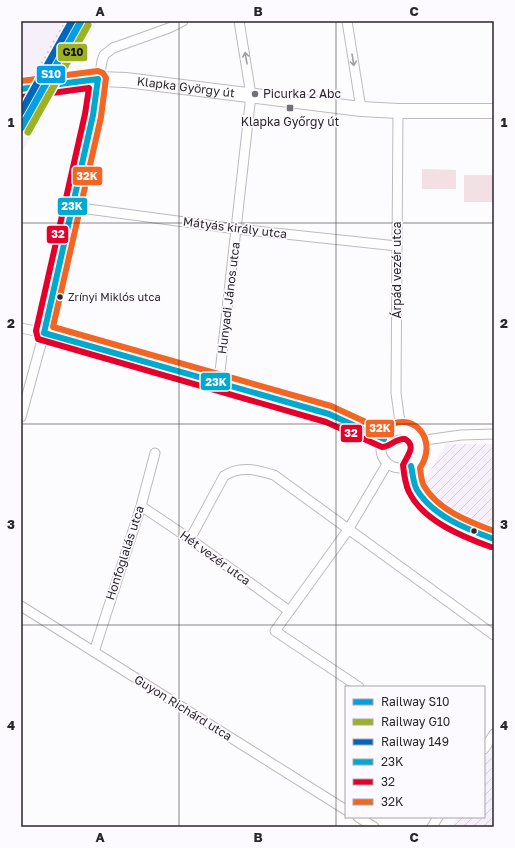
<svg xmlns="http://www.w3.org/2000/svg" width="515" height="848" font-family="'Golos Text',sans-serif">
  <style>
    .built { fill: #f6f0fa }
    .industrial { fill: url(#industrial-furrows) }
    .grass { fill: #f3e0e4 }
    .lines { fill: none; stroke-linecap: round; stroke-linejoin: round }
    .minor-casing { stroke: #bcbabe; stroke-width: 11 }
    .primary-casing { stroke: #bcbabe; stroke-width: 16 }
    .minor { stroke: #fffeff; stroke-width: 9 }
    .primary { stroke: #fffeff; stroke-width: 14 }
    .rail { stroke: #cbcbcb; stroke-width: 2.5; stroke-dasharray: 2 4; stroke-linecap: butt }
    .bus-1-casing { stroke: #fcfafe; stroke-width: 9 }
    .bus-2-casing { stroke: #fcfafe; stroke-width: 9 }
    .bus-3-casing { stroke: #fcfafe; stroke-width: 9 }
    .bus-1 { stroke: #00a9ce; stroke-width: 6 }
    .bus-2 { stroke: #e4002b; stroke-width: 6 }
    .bus-3 { stroke: #f26522; stroke-width: 6 }
    .rail-1-casing { stroke: #fcfafe; stroke-width: 10 }
    .rail-2-casing { stroke: #fcfafe; stroke-width: 10 }
    .rail-3-casing { stroke: #fcfafe; stroke-width: 10 }
    .rail-1 { stroke: #00a0e3; stroke-width: 7 }
    .rail-2 { stroke: #9cb221; stroke-width: 7 }
    .rail-3 { stroke: #0065bd; stroke-width: 7 }
    .oneway { stroke: #9f9da0 }
    .grid { fill: none; stroke: #2a262d; stroke-width: 1; stroke-opacity: 0.55 }
    .poi-dot { fill: #747176; stroke: #fcfafe; stroke-width: 1.5 }
    .bus-dot { fill: #2a262d; stroke: #fcfafe; stroke-width: 1.5 }
    .labels { text-anchor: middle; stroke-width: 3.5; stroke-linejoin: round; paint-order: stroke }
    .bus-label { font-size: 11px; fill: #2a262d; stroke: #fcfafe; text-anchor: start }
    .street-label { font-size: 12px; fill: #2a262d; stroke: #fcfafe }
    .poi-label { font-size: 12px; fill: #2a262d; stroke: #fcfafe; text-anchor: start }
    .line-badge { stroke: #fcfafe; stroke-width: 1.5 }
    .badge-label { font-size: 11px; text-anchor: middle; font-weight: bold; fill: #fff }
    .pale-badge-label { font-size: 11px; text-anchor: middle; font-weight: bold; fill: #111 }
    .neatline { fill: none; stroke: #2a262d; stroke-width: 1.5 }
    .grid-label { font-size: 13px; text-anchor: middle; font-weight: bold; fill: #2a262d }
  </style>
  <defs>
    <pattern id="industrial-furrows" width="10" height="10" patternUnits="userSpaceOnUse"><rect width="10" height="10" fill="#f6f0fa"/><path d="M-1 1l2-2M0 10L10 0M9 11l2-2" fill="none" stroke="#d3ced7"/></pattern>
  </defs>
  <rect width="100%" height="100%" fill="#fcfbfd"/>
  <path class="built" d="M21,21H98L21,154Z"/>
  <path class="industrial" d="M446,444H494V530L447,507L427,489L424,481Z
    M494,745V827H451L458,817H484V778L486,776L484,771V760Z"/>
  <path class="grass" d="M422,169L456,170V189H422Z
    M464,175H494V202H464Z"/>
  <g class="lines">
    <g class="minor-casing">
      <path id="minor" d="M347,21L361,109
        M398,111L396,393L401,430
        M73,207L237,229L397,246
        M21,328L44,333L329,414L384,439
        M219,381L251,95L239,21
        M21,417L44,333L73,207L93,115L102,61L104,55L113,48L169,28L183,21
        M381 449a19 19 0 1 1 38 0a19 19 0 1 1-38 0Z
        M418,441L461,435L494,434
        M411,466C413,473 413,483 417,490C433,515 467,530 494,539
        M141,506L190,539L289,611
        M190,539L224,476C240,465 257,470 274,475L494,635
        M21,606L346,810
        M94,652L141,506L155,453
        M359,687L275,631L348,530L387,464
        M484,749L494,734
        M358,817L374,827
        M432,827L438,817"/>
    </g>
    <g class="primary-casing">
      <g id="primary">
        <path id="s1" d="M21,89L98,79L126,80L361,109L398,111H494"/>
      </g>
    </g>
    <use href="#minor" class="minor"/>
    <use href="#primary" class="primary"/>
    <path class="rail" d="M21,100L66,21"/>
    <g class="bus-1-casing">
      <path id="bus-1" d="M21,89L98,79
        M44,333L329,414L384,439
        M44,333L93,115L98,79
        M411,466C413,474 413,483 417,490C433,516 466,529 494,539"/>
    </g>
    <g class="bus-2-casing">
      <path id="bus-2" d="M22,97L89,88L85,114L36,331L38,339L326,422L382,447C391,447 395,438 405,439C417,446 407,456 403,465C404,474 405,484 409,492C423,521 463,537 491,547"/>
    </g>
    <g class="bus-3-casing">
      <path id="bus-3" d="M21,81L98,71L103,73L106,78L101,117L53,327L331,406L383,430C410,407 440,438 420,468C421,474 421,481 424,486C438,510 469,522 494,531"/>
    </g>
    <use href="#bus-1" class="bus-1"/>
    <use href="#bus-2" class="bus-2"/>
    <use href="#bus-3" class="bus-3"/>
    <g class="rail-1-casing">
      <path id="rail-1" d="M21,128L81,21"/>
    </g>
    <g class="rail-2-casing">
      <path id="rail-2" d="M28,132L88,25"/>
    </g>
    <g class="rail-3-casing">
      <path id="rail-3" d="M21,112L72,21"/>
    </g>
    <use href="#rail-1" class="rail-1"/>
    <use href="#rail-2" class="rail-2"/>
    <use href="#rail-3" class="rail-3"/>
  </g>
  <defs><path id="oneway-shaft" d="M-6 0H5M1.5-3L5.5 0L1.5 3" fill="none" stroke-width="1.6" stroke-linecap="round" stroke-linejoin="round"/></defs>
  <g class="oneway">
    <use href="#oneway-shaft" transform="translate(246 58) rotate(-100)"/>
    <use href="#oneway-shaft" transform="translate(353 60) rotate(81)"/>
  </g>
  <path class="grid" d="M179,21V827M336,21V827M21,223H494M21,424H494M21,625H494"/>
  <g class="poi-dot">
    <circle cx="255" cy="94" r="4"/>
    <rect x="286" y="104" width="8" height="8" rx="2"/>
  </g>
  <g class="bus-dot">
    <circle cx="60" cy="297" r="3.5"/>
    <circle cx="474" cy="531" r="3.5"/>
  </g>
  <g class="labels">
    <g class="bus-label">
      <text x="68" y="301">Zrínyi Miklós utca</text>
    </g>
    <g class="street-label">
      <text dy="4" stroke="none"><textPath href="#s1" startOffset="166">Klapka György út</textPath></text>
      <text transform="translate(235 228) rotate(7)" y="4">Mátyás király utca</text>
      <text transform="translate(397 270) rotate(-90)" y="4">Árpád vezér utca</text>
      <text transform="translate(229 298) rotate(-83)" y="4">Hunyadi János utca</text>
      <text transform="translate(125 553) rotate(-72)" y="4">Honfoglalás utca</text>
      <text transform="translate(215 558) rotate(36)" y="4">Hét vezér utca</text>
      <text transform="translate(183 708) rotate(32)" y="4">Guyon Richárd utca</text>
    </g>
    <g class="poi-label">
      <text x="263" y="98">Picurka 2 Abc</text>
      <text x="290" y="126" text-anchor="middle">Klapka Győrgy út</text>
    </g>
  </g>
  <g class="line-badge">
    <rect x="57" y="43" width="31" height="19" rx="4" fill="#9cb221"/>
    <rect x="36" y="65" width="30" height="19" rx="4" fill="#00a0e3"/>
    <rect x="72" y="166" width="31" height="20" rx="4" fill="#f26522"/>
    <rect x="57" y="197" width="31" height="19" rx="4" fill="#00a9ce"/>
    <rect x="46" y="225" width="23" height="19" rx="4" fill="#e4002b"/>
    <rect x="200" y="372" width="31" height="19" rx="4" fill="#00a9ce"/>
    <rect x="365" y="419" width="30" height="19" rx="4" fill="#f26522"/>
    <rect x="340" y="424" width="23" height="19" rx="4" fill="#e4002b"/>
  </g>
  <g class="badge-label">
    <text x="51" y="78">S10</text>
    <text x="87" y="180">32K</text>
    <text x="72" y="210">23K</text>
    <text x="58" y="238">32</text>
    <text x="216" y="386">23K</text>
    <text x="380" y="432">32K</text>
    <text x="351" y="437">32</text>
  </g>
  <g class="pale-badge-label">
    <text x="73" y="56">G10</text>
  </g>
  <rect width="515" height="848" fill="none" stroke="#fcfafe" stroke-width="44"/>
  <rect x="345" y="686" width="140" height="132" fill="#fcfafe" stroke="#a8a5aa"/>
  <rect x="353" y="699" width="20" height="6" fill="#00a0e3" stroke="#a8a5aa"/>
  <text x="381" y="706" font-size="12" fill="#2a262d">Railway S10</text>
  <rect x="353" y="719" width="20" height="6" fill="#9cb221" stroke="#a8a5aa"/>
  <text x="381" y="726" font-size="12" fill="#2a262d">Railway G10</text>
  <rect x="353" y="739" width="20" height="6" fill="#0065bd" stroke="#a8a5aa"/>
  <text x="381" y="746" font-size="12" fill="#2a262d">Railway 149</text>
  <rect x="353" y="759" width="20" height="6" fill="#00a9ce" stroke="#a8a5aa"/>
  <text x="381" y="766" font-size="12" fill="#2a262d">23K</text>
  <rect x="353" y="779" width="20" height="6" fill="#e4002b" stroke="#a8a5aa"/>
  <text x="381" y="786" font-size="12" fill="#2a262d">32</text>
  <rect x="353" y="799" width="20" height="6" fill="#f26522" stroke="#a8a5aa"/>
  <text x="381" y="806" font-size="12" fill="#2a262d">32K</text>
  <rect x="22" y="22" width="471" height="804" class="neatline"/>
  <g class="grid-label">
    <text x="100" y="16">A</text>
    <text x="258" y="16">B</text>
    <text x="414" y="16">C</text>
    <text x="11" y="127">1</text>
    <text x="504" y="127">1</text>
    <text x="11" y="328">2</text>
    <text x="504" y="328">2</text>
    <text x="11" y="529">3</text>
    <text x="504" y="529">3</text>
    <text x="11" y="730">4</text>
    <text x="504" y="730">4</text>
    <text x="100" y="842">A</text>
    <text x="258" y="842">B</text>
    <text x="414" y="842">C</text>
  </g>
</svg>
